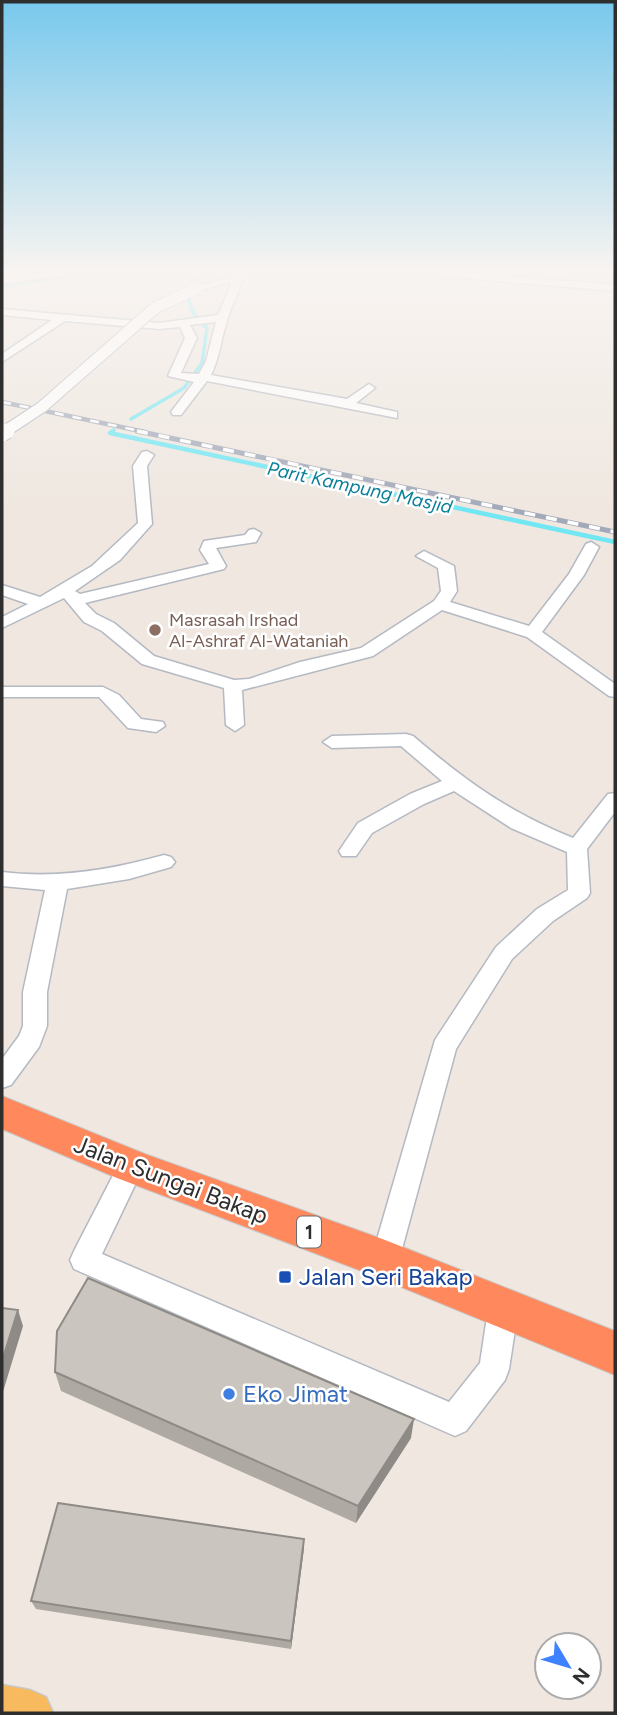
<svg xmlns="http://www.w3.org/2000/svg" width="617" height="1715" font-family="Figtree,sans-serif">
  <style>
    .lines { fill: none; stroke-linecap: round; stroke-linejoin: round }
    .stream-far1 { stroke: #71e7f4; stroke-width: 3.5 }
    .stream { stroke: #71e7f4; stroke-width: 4.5 }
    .minor-casing { stroke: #b4b9c2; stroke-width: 3 }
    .major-casing { stroke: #c9c9c9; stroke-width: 3 }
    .highway-casing { stroke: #c9c9c9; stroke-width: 2 }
    .minor { fill: #fff; fill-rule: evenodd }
    .major { fill: #f7ba5e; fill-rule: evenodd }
    .highway { fill: #ff885c; fill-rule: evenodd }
    .rail-far1-casing { stroke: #a2a9b9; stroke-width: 4.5 }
    .rail-casing { stroke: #a2a9b9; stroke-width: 5 }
    .rail-far1 { stroke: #fff; stroke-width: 2.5; stroke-dasharray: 9; stroke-linecap: butt }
    .rail { stroke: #fff; stroke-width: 3.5; stroke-dasharray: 11; stroke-linecap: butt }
    .minor-bridge-far1-casing { stroke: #b4b9c2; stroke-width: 13; stroke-linecap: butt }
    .minor-bridge-casing { stroke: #b4b9c2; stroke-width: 17; stroke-linecap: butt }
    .minor-bridge-far1 { stroke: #fff; stroke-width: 11 }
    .minor-bridge { stroke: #fff; stroke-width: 15 }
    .wall { fill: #afa9a4 }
    .shaded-wall { fill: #8e8a86 }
    .building { fill: #cbc5bf; stroke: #8e8a86; stroke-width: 2 }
    .education-dot { fill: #8d6e63; stroke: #fff; stroke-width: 2.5 }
    .transit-dot { fill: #1a4fb4; stroke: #fff; stroke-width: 2.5 }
    .shop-dot { fill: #3f7fe0; stroke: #fff; stroke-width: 2.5 }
    .labels { text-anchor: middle; stroke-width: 5; stroke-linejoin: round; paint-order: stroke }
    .far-education-label { font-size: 18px; fill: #785e54; stroke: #fff; text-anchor: start }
    .far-water-label { font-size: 19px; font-style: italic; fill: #097f99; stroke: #fff }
    .shield { fill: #fff; stroke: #6d6d6d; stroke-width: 2 }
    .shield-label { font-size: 19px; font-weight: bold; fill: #2e2e2e }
    .near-street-label { font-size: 24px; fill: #2e2e2e; stroke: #fff }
    .near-transit-label { font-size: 24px; fill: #164399; stroke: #fff; text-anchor: start }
    .near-shop-label { font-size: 24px; fill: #366cbe; stroke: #fff; text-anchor: start }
  </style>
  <rect width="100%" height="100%" fill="#efe7e0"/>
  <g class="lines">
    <path class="stream-far1" d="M2,286L101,271
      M131,419L184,388L202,363L207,328C185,309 181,287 209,271
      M111,432L114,430"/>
    <path class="stream" d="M113,431L110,433L615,542"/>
    <g class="minor-casing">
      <path id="minor" d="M53,271H83L78,274L2,283V277Z
        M248,271H264L243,278C239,293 231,306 227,321C221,339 220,357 211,375L347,399L369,384L375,388L356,403L397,412V418L207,381L181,415H173L171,412L194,382L168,376L185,338L180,327L159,329L65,321L2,362V354L52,320L2,315V309L159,323L218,315L232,282L197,291L192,288ZM216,322L206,361L199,374L181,373L197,338L190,325Z
        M409,271H450L615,285V291L414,274Z
        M147,451L154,455L147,466L152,524L120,560L75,591L80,594L209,564L200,550L204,541L245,535L249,530L254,529L261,533L256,542L216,548L226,566L224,569L85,603L96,614L114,623L154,656L234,680L249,679L300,662L361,648L434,601L441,591L438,568L416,556L424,551L454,566L457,591L450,602L529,626L569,574L586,544L591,542L599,547L584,575L542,632L615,684V697L609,696L527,637L442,610L373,656L242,690L244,725L235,731L226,725L224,688L142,664L102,631L84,622L64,598L2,628V617L28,604L2,595V585L40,597L92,566L138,523L133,466L142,452Z
        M2,687H103L119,695L141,719L163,722L165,726L156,732L128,728L99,697H2Z
        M406,734L413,736C467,782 507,811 573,838L608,794L615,793V812L587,849L590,893L587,898L553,921L512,959L456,1049L399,1260L395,1269L385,1273L375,1269L371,1260L435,1040L496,947L537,909L568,890L567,852L511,828L454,791L424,804L372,833L356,856H342L339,851L358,823L410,794L442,781L401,746L332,748L323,742L332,736Z
        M164,855L171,857L175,862L171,867L129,879L67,889L47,992V1026L39,1047L11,1085L2,1088V1059L19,1036L23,1026V992L45,890L2,886V872C57,879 111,870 164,855Z
        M131,1154L140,1158L144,1166L102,1254L449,1402L480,1363L488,1310L493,1300L503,1296L513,1300L518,1310L509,1369L505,1380L466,1431L455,1436L74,1269L70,1260L74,1251L122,1158Z"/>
    </g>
    <g class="major-casing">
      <path id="major" d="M2,1685L30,1690L46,1697L53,1713H2Z"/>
    </g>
    <g class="highway-casing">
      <path id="highway" d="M2,1096L145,1154L385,1240L615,1331V1375L372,1275L117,1178L2,1129Z"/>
    </g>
    <use href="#minor" class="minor"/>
    <use href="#major" class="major"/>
    <use href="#highway" class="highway"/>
    <g class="rail-far1-casing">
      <path id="rail-far1" d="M2,402L145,432"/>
    </g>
    <g class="rail-casing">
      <path id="rail" d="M137,431L615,532"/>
    </g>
    <use href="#rail-far1" class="rail-far1"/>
    <use href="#rail" class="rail"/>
    <g class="minor-bridge-far1-casing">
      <path id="minor-bridge-far1" d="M4,432L42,407L155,308L197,288"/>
    </g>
    <g class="minor-bridge-casing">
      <path id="minor-bridge" d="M2,434L7,431"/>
    </g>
    <use href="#minor-bridge-far1" class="minor-bridge-far1"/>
    <use href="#minor-bridge" class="minor-bridge"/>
  </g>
  <path class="wall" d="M55,1372L411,1438L356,1523L61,1391Z
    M304,1539V1548L291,1649L36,1609L31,1601Z"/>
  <path class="shaded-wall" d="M18,1310L23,1326L2,1395V1361Z
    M414,1419L411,1438L356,1523L358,1506Z
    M304,1539V1548L291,1649V1641Z"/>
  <path class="building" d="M88,1278L414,1419L358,1506L55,1372L57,1331Z
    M2,1308L18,1310L2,1361Z
    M58,1503L304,1539L291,1641L31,1601Z"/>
  <linearGradient id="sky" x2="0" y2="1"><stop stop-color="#78c8ed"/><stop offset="0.53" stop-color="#f8f4f1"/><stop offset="1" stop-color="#f8f4f1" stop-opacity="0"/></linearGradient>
  <rect width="617" height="511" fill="url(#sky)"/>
  <circle class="education-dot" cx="155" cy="630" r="7"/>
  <rect class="transit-dot" x="278" y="1270" width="14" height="14" rx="3.5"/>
  <circle class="shop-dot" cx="229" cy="1394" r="7"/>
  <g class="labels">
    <g class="far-education-label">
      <text x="169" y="626">Masrasah Irshad<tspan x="169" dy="21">Al-Ashraf Al-Wataniah</tspan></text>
    </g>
    <g class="far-water-label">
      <text transform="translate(360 487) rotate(12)" y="7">Parit Kampung Masjid</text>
    </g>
    <rect class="shield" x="297" y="1216.5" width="24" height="31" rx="5"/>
    <g class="shield-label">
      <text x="309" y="1239">1</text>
    </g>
    <g class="near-street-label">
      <text transform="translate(171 1180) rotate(21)" y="8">Jalan Sungai Bakap</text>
    </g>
    <g class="near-transit-label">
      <text x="299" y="1285">Jalan Seri Bakap</text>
    </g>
    <g class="near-shop-label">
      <text x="243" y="1402">Eko Jimat</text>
    </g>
  </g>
  <rect width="617" height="1715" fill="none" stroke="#2e2e2e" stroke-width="7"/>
  <g transform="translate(568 1666) rotate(128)"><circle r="33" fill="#ffffff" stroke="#ababab" stroke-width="2"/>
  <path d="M0-5L12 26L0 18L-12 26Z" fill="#3e82ff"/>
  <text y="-10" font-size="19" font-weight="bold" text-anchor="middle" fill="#2e2e2e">N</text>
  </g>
</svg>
